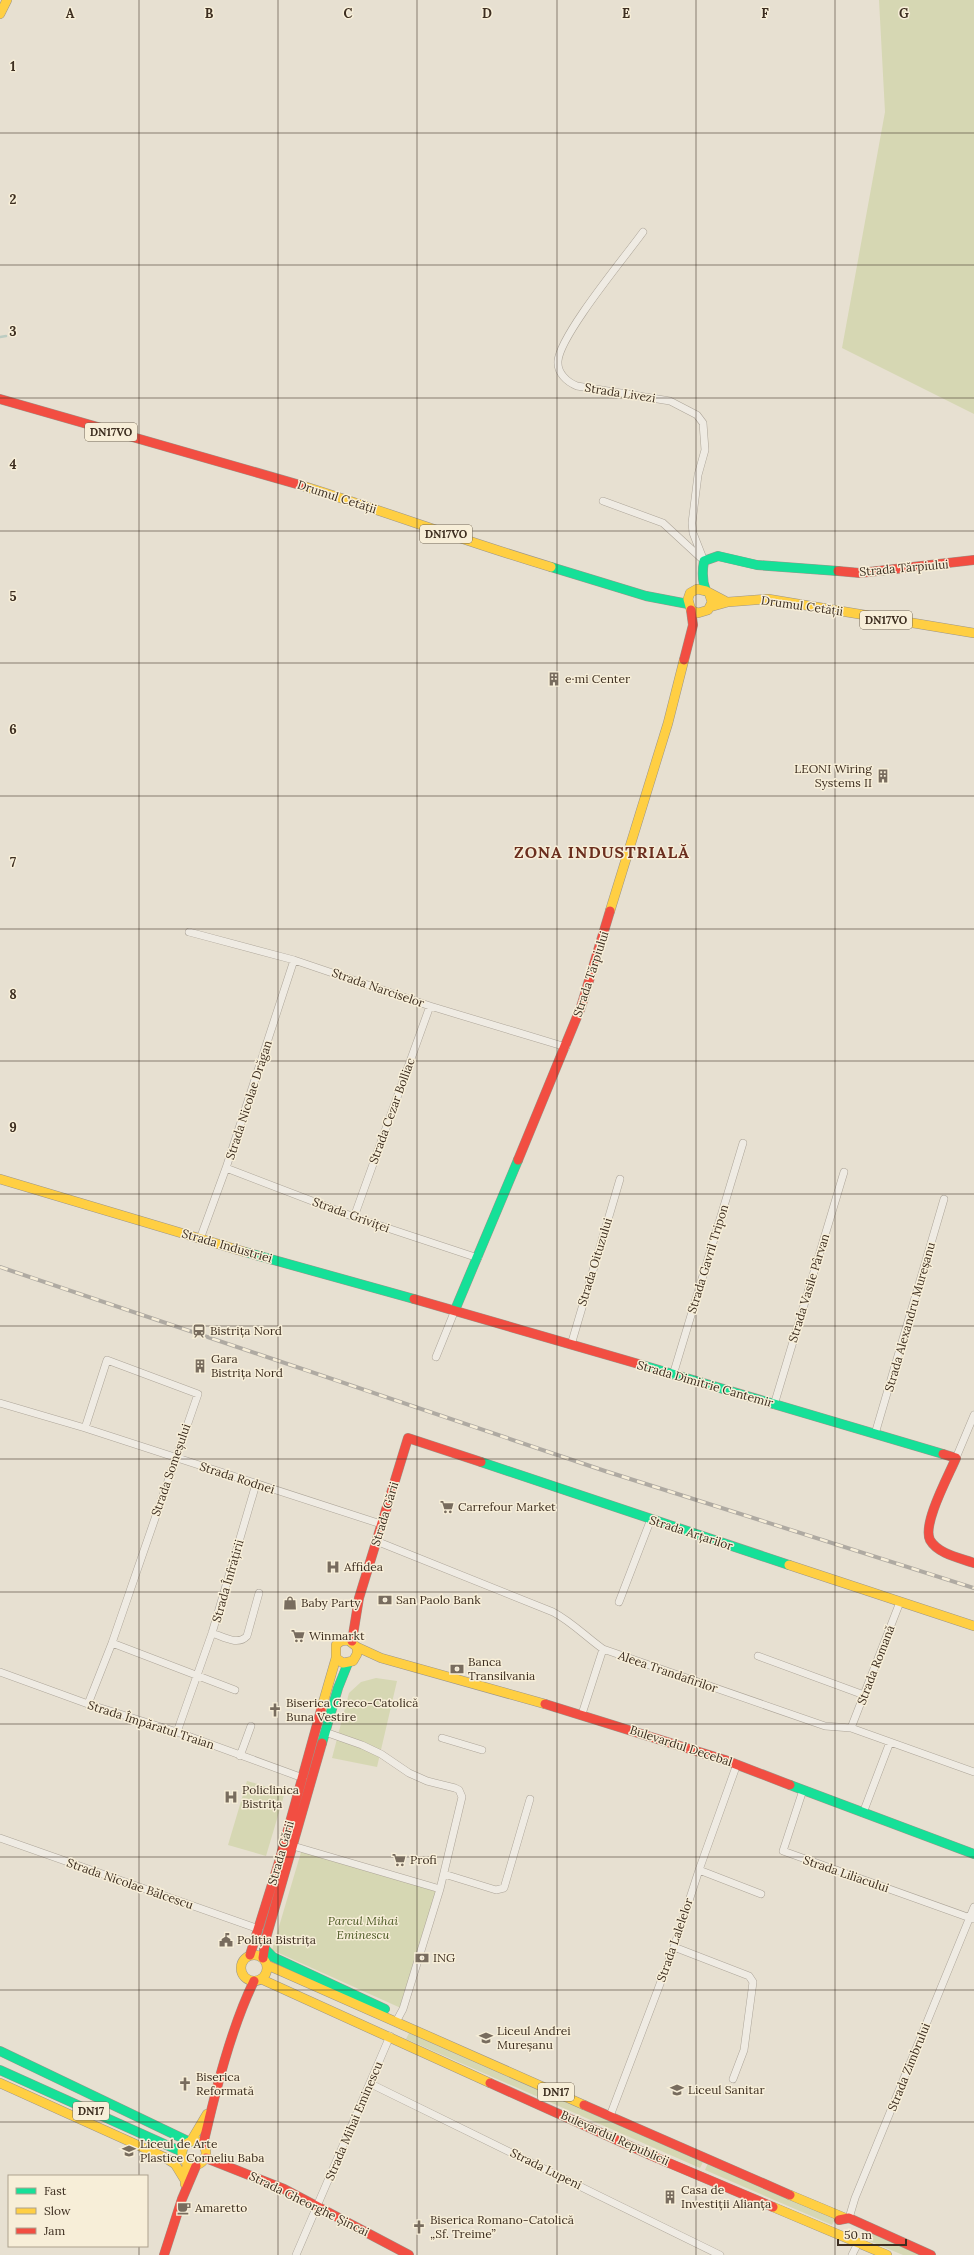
<svg xmlns="http://www.w3.org/2000/svg" width="974" height="2255" font-family="Lora,serif">
  <style>
    .green { fill: #d6d7b3 }
    .lines { fill: none; stroke-linecap: round; stroke-linejoin: round }
    .stream { stroke: #bcccc2; stroke-width: 2.5 }
    .street-casing { stroke: #ada599; stroke-width: 8 }
    .fast-casing { stroke: #9c958a; stroke-width: 10 }
    .slow-casing { stroke: #9c958a; stroke-width: 10 }
    .jam-casing { stroke: #9c958a; stroke-width: 10 }
    .street { stroke: #efebe3; stroke-width: 7 }
    .fast { stroke: #16e098; stroke-width: 9 }
    .slow { stroke: #ffcf43; stroke-width: 9 }
    .jam { stroke: #f24e42; stroke-width: 9 }
    .rail-casing { stroke: #afaaa2; stroke-width: 4 }
    .rail { stroke: #f7eed8; stroke-width: 2.5; stroke-dasharray: 8; stroke-linecap: butt }
    .grid { fill: none; stroke: #3d2e20; stroke-width: 1; stroke-opacity: 0.55 }
    .labels { text-anchor: middle; stroke-width: 3; stroke-linejoin: round; paint-order: stroke }
    .shield { fill: #f7eed8; stroke: #756857; stroke-width: 1 }
    .shield-label { font-size: 11px; font-weight: bold; fill: #3d2e20 }
    .street-label { font-size: 12px; fill: #3d2e20; stroke: #f7eed8 }
    .poi-label { font-size: 12px; fill: #3d2e20; stroke: #f7eed8; text-anchor: start }
    .park-label { font-size: 12px; font-style: italic; fill: #4d5a26; stroke: #f7eed8 }
    .district-label { font-size: 16px; font-weight: bold; letter-spacing: 1px; fill: #6b2e1e; stroke: #f7eed8 }
    .grid-label { font-size: 13px; text-anchor: middle; font-weight: bold; fill: #3d2e20; stroke: #f7eed8; stroke-width: 3; stroke-linejoin: round; paint-order: stroke }
  </style>
  <rect width="100%" height="100%" fill="#e7e0d1"/>
  <path class="green" d="M879,0H974V414L842,348L885,112Z
    M376,1678L397,1681L377,1767L332,1758L349,1693L361,1682Z
    M247,1781L285,1792L266,1856L228,1845Z
    M302,1849L440,1889L403,2009L272,1950Z
    M410,2031L704,2160L700,2168L406,2039Z
    M708,2163L836,2217L832,2225L705,2170Z
    M867,2230L924,2255H903L862,2238Z"/>
  <g class="lines">
    <path class="stream" d="M0,337L6,336"/>
    <g class="street-casing">
      <path id="street" d="M643,232C625,257 560,335 558,361C557,373 567,382 577,386L670,401L697,415L703,423L705,450L698,475L692,523L693,533L704,561
        M603,501L663,523L701,558
        M189,932L294,960L430,1006L566,1047
        M226,1168L354,1217L478,1258
        M354,1217L430,1006
        M200,1239L226,1168L294,960
        M571,1345L620,1179
        M436,1357L455,1310
        M673,1375L743,1143
        M0,1403L85,1428L381,1524
        M774,1405L844,1172
        M85,1428L107,1360L198,1394L112,1643L88,1704
        M875,1434L944,1199
        M956,1458L974,1415
        M376,1541L553,1612C572,1622 586,1637 603,1649L825,1726L851,1728L974,1772
        M619,1602L651,1519
        M212,1633C224,1637 238,1646 247,1636L259,1593
        M112,1643L235,1690
        M758,1656L864,1695
        M0,1672L88,1704L177,1732L303,1778
        M582,1714L603,1649
        M851,1728L900,1602
        M177,1732L212,1633L256,1484
        M325,1732L362,1745L381,1754L409,1773L427,1781L455,1788L459,1790L462,1797L440,1889L403,2009L396,2022
        M442,1738L482,1750
        M240,1756L251,1726
        M803,1790L783,1851L973,1919
        M863,1813L890,1742
        M0,1838L259,1929
        M293,1846L440,1889
        M699,1870L761,1894
        M444,1874L496,1890L504,1888L530,1799
        M674,1947L749,1976L753,1982L744,2050L733,2079
        M371,2084L720,2255
        M610,2116L674,1947L699,1870L737,1764
        M849,2218L855,2198L974,1907
        M296,2255L390,2036
        M852,2255L858,2243"/>
    </g>
    <g class="fast-casing">
      <path id="fast" d="M551,567L646,596L688,604
        M706,591C702,581 702,572 704,561L718,556L757,565L838,571
        M245,1252L414,1299
        M455,1310L518,1160
        M642,1365L943,1454
        M481,1462L789,1565
        M322,1743L338,1688L348,1663
        M790,1785L974,1854
        M264,1948L273,1957L385,2009
        M0,2051L190,2142
        M0,2070L182,2152"/>
    </g>
    <g class="slow-casing">
      <path id="slow" d="M0,14L7,0
        M300,485C384,511 467,542 551,567
        M709,593L712,602L708,610L698,613L691,610L688,599L690,593L697,589L706,591L725,601
        M710,607L728,602L768,599L974,633
        M610,911L668,723L684,660
        M0,1179L245,1252
        M789,1565L974,1626
        M357,1647V1654L353,1661L343,1663L336,1658V1645L341,1641L348,1640L357,1647L381,1658L545,1704
        M321,1710L336,1658
        M241 1968a13 13 0 1 1 26 0a13 13 0 1 1-26 0Z
        M267,1965L584,2105
        M261,1979L490,2083
        M0,2083L164,2157L175,2164L186,2182
        M182 2153a12 12 0 1 1 24 0a12 12 0 1 1-24 0Z
        M191,2141L207,2114
        M185,2184L187,2164
        M790,2195L845,2218
        M773,2207L887,2255"/>
    </g>
    <g class="jam-casing">
      <path id="jam" d="M0,399L300,485
        M838,571L860,573L974,560
        M684,660L693,625L691,610
        M518,1160L581,1007L610,911
        M414,1299L642,1365
        M943,1454L956,1458C949,1475 922,1524 930,1540C938,1554 960,1558 974,1563
        M352,1641L359,1598L408,1438L481,1462
        M545,1704L725,1760L790,1785
        M250,1955L279,1862L321,1710
        M263,1958L266,1938L322,1743
        M490,2083L650,2155L773,2207
        M584,2105L790,2195
        M203,2145C215,2093 231,2028 254,1981
        M206,2158L284,2189L409,2255
        M839,2220L849,2218L931,2255
        M164,2255L182,2199L196,2166"/>
    </g>
    <use href="#street" class="street"/>
    <use href="#fast" class="fast"/>
    <use href="#slow" class="slow"/>
    <use href="#jam" class="jam"/>
    <g class="rail-casing">
      <path id="rail" d="M0,1267L605,1471L974,1588"/>
    </g>
    <use href="#rail" class="rail"/>
  </g>
  <path class="grid" d="M139,0V2176M278,0V2255M417,0V2255M557,0V2255M696,0V2255M835,0V2255M0,133H974M0,265H974M0,398H974M0,531H974M0,663H974M0,796H974M0,929H974M0,1061H974M0,1194H974M0,1326H974M0,1459H974M0,1592H974M0,1724H974M0,1857H974M0,1990H974M0,2122H974M139,2246V2255"/>
  <defs>
    <g id="building-bare" transform="scale(1.08)"><path d="M-4-6H4V6H1V3H-1V6H-4ZM-2.5-4.3h1.7v1.8h-1.7ZM.8-4.3h1.7v1.8H.8ZM-2.5-1h1.7V.8h-1.7ZM.8-1h1.7V.8H.8Z" fill="#786c5e" stroke="#f7eed8" stroke-width="2.5" paint-order="stroke"/></g>
    <g id="station-bare" transform="scale(1.08)"><path d="M-3-6H3Q5-6 5-4V2Q5 4 3 4L4.5 6H3L1.5 4h-3L-3 6H-4.5L-3 4Q-5 4-5 2V-4Q-5-6-3-6ZM-3.5-4v3h7v-3ZM-3.5 1v1.5H-2V1ZM2 1v1.5H3.5V1Z" fill="#786c5e" stroke="#f7eed8" stroke-width="2.5" paint-order="stroke"/></g>
    <g id="supermarket-bare" transform="scale(1.08)"><path d="M-6-5.5h2.5l.6 2H6L4.5 2H-2.5L-4.4-4H-6ZM-1.5 3.2a1.3 1.3 0 1 0 .1 0ZM3 3.2a1.3 1.3 0 1 0 .1 0Z" fill="#786c5e" stroke="#f7eed8" stroke-width="2.5" paint-order="stroke"/></g>
    <g id="hospital-bare" transform="scale(1.08)"><path d="M-5-5h3v3.5h4V-5h3V5h-3V1.5h-4V5h-3Z" fill="#786c5e" stroke="#f7eed8" stroke-width="2.5" paint-order="stroke"/></g>
    <g id="bank-bare" transform="scale(1.08)"><path d="M-6-4H6V4H-6ZM0-2.3a2.3 2.3 0 1 0 0 4.6a2.3 2.3 0 1 0 0-4.6Z" fill="#786c5e" stroke="#f7eed8" stroke-width="2.5" paint-order="stroke"/></g>
    <g id="shop-bare" transform="scale(1.08)"><path d="M-5-2.5h2.3a2.7 3.5 0 0 1 5.4 0H5L5.5 6h-11ZM-1.5-2.5h3a1.5 2.3 0 0 0-3 0Z" fill="#786c5e" stroke="#f7eed8" stroke-width="2.5" paint-order="stroke"/></g>
    <g id="church-bare" transform="scale(1.08)"><path d="M-1.2-6h2.4v3.5h3.3v2.4h-3.3V6h-2.4V-.1h-3.3v-2.4h3.3Z" fill="#786c5e" stroke="#f7eed8" stroke-width="2.5" paint-order="stroke"/></g>
    <g id="civic-bare" transform="scale(1.08)"><path d="M-.6-6.5H3V-4.5H.6V-3L4-1V1h2V6H-6V1h2V-1L-.6-3ZM-1.2 2.5V6h2.4V2.5Z" fill="#786c5e" stroke="#f7eed8" stroke-width="2.5" paint-order="stroke"/></g>
    <g id="university-bare" transform="scale(1.08)"><path d="M0-5L7-2L0 1L-7-2ZM-4 1L0 2.5L4 1V4Q0 6-4 4Z" fill="#786c5e" stroke="#f7eed8" stroke-width="2.5" paint-order="stroke"/></g>
    <g id="cafe-bare" transform="scale(1.08)"><path d="M-5.5-4.5H6V0H3Q3 3.5 0 3.5H-2.5Q-5.5 3.5-5.5 0ZM3-3.2v2h1.7v-2ZM-6 4.5H4V6H-6Z" fill="#786c5e" stroke="#f7eed8" stroke-width="2.5" paint-order="stroke"/></g>
  </defs>
  <g fill-rule="evenodd">
    <use href="#building-bare" x="554" y="679"/>
    <use href="#building-bare" x="883" y="776"/>
    <use href="#station-bare" x="199" y="1331"/>
    <use href="#building-bare" x="200" y="1366"/>
    <use href="#supermarket-bare" x="447" y="1507"/>
    <use href="#hospital-bare" x="333" y="1567"/>
    <use href="#bank-bare" x="385" y="1600"/>
    <use href="#shop-bare" x="290" y="1603"/>
    <use href="#supermarket-bare" x="298" y="1636"/>
    <use href="#bank-bare" x="457" y="1669"/>
    <use href="#church-bare" x="275" y="1710"/>
    <use href="#hospital-bare" x="231" y="1797"/>
    <use href="#supermarket-bare" x="399" y="1860"/>
    <use href="#civic-bare" x="226" y="1940"/>
    <use href="#bank-bare" x="422" y="1958"/>
    <use href="#university-bare" x="486" y="2038"/>
    <use href="#church-bare" x="185" y="2084"/>
    <use href="#university-bare" x="677" y="2090"/>
    <use href="#university-bare" x="129" y="2151"/>
    <use href="#building-bare" x="670" y="2197"/>
    <use href="#cafe-bare" x="184" y="2208"/>
    <use href="#church-bare" x="419" y="2227"/>
  </g>
  <g class="labels">
    <g class="shield">
      <rect x="85" y="423" width="52" height="18" rx="3"/>
      <rect x="420" y="525" width="52" height="18" rx="3"/>
      <rect x="860" y="611" width="52" height="18" rx="3"/>
      <rect x="538" y="2083" width="36" height="18" rx="3"/>
      <rect x="73" y="2102" width="36" height="18" rx="3"/>
    </g>
    <g class="shield-label">
      <text x="111" y="436">DN17VO</text>
      <text x="446" y="538">DN17VO</text>
      <text x="886" y="624">DN17VO</text>
      <text x="556" y="2096">DN17</text>
      <text x="91" y="2115">DN17</text>
    </g>
    <g class="street-label">
      <text transform="translate(620 393) rotate(9)" y="4">Strada Livezi</text>
      <text transform="translate(337 497) rotate(18)" y="4">Drumul Cetății</text>
      <text transform="translate(904 568) rotate(-5)" y="4">Strada Tărpiului</text>
      <text transform="translate(802 606) rotate(8)" y="4">Drumul Cetății</text>
      <text transform="translate(591 974) rotate(-72)" y="4">Strada Tărpiului</text>
      <text transform="translate(378 988) rotate(19)" y="4">Strada Narciselor</text>
      <text transform="translate(249 1100) rotate(-72)" y="4">Strada Nicolae Drăgan</text>
      <text transform="translate(392 1111) rotate(-70)" y="4">Strada Cezar Bolliac</text>
      <text transform="translate(351 1215) rotate(20)" y="4">Strada Griviței</text>
      <text transform="translate(227 1246) rotate(16)" y="4">Strada Industriei</text>
      <text transform="translate(708 1259) rotate(-73)" y="4">Strada Gavril Tripon</text>
      <text transform="translate(595 1262) rotate(-73)" y="4">Strada Oituzului</text>
      <text transform="translate(809 1288) rotate(-73)" y="4">Strada Vasile Pârvan</text>
      <text transform="translate(910 1317) rotate(-74)" y="4">Strada Alexandru Mureșanu</text>
      <text transform="translate(705 1384) rotate(16)" y="4">Strada Dimitrie Cantemir</text>
      <text transform="translate(171 1470) rotate(-71)" y="4">Strada Someșului</text>
      <text transform="translate(237 1478) rotate(18)" y="4">Strada Rodnei</text>
      <text transform="translate(385 1514) rotate(-73)" y="4">Strada Gării</text>
      <text transform="translate(691 1533) rotate(18)" y="4">Strada Arțarilor</text>
      <text transform="translate(228 1581) rotate(-74)" y="4">Strada Înfrățirii</text>
      <text transform="translate(876 1665) rotate(-69)" y="4">Strada Romană</text>
      <text transform="translate(668 1672) rotate(19)" y="4">Aleea Trandafirilor</text>
      <text transform="translate(151 1725) rotate(18)" y="4">Strada Împăratul Traian</text>
      <text transform="translate(681 1746) rotate(18)" y="4">Bulevardul Decebal</text>
      <text transform="translate(281 1853) rotate(-74)" y="4">Strada Gării</text>
      <text transform="translate(846 1874) rotate(19)" y="4">Strada Liliacului</text>
      <text transform="translate(130 1884) rotate(19)" y="4">Strada Nicolae Bălcescu</text>
      <text transform="translate(675 1940) rotate(-71)" y="4">Strada Lalelelor</text>
      <text transform="translate(909 2067) rotate(-68)" y="4">Strada Zimbrului</text>
      <text transform="translate(354 2121) rotate(-67)" y="4">Strada Mihai Eminescu</text>
      <text transform="translate(615 2138) rotate(24)" y="4">Bulevardul Republicii</text>
      <text transform="translate(546 2169) rotate(26)" y="4">Strada Lupeni</text>
      <text transform="translate(309 2204) rotate(26)" y="4">Strada Gheorghe Șincai</text>
    </g>
    <g class="poi-label">
      <text x="565" y="683">e·mi Center</text>
      <text x="872" y="773" text-anchor="end">LEONI Wiring<tspan x="872" dy="14">Systems II</tspan></text>
      <text x="210" y="1335">Bistrița Nord</text>
      <text x="211" y="1363">Gara<tspan x="211" dy="14">Bistrița Nord</tspan></text>
      <text x="458" y="1511">Carrefour Market</text>
      <text x="344" y="1571">Affidea</text>
      <text x="396" y="1604">San Paolo Bank</text>
      <text x="301" y="1607">Baby Party</text>
      <text x="309" y="1640">Winmarkt</text>
      <text x="468" y="1666">Banca<tspan x="468" dy="14">Transilvania</tspan></text>
      <text x="286" y="1707">Biserica Greco-Catolică<tspan x="286" dy="14">Buna Vestire</tspan></text>
      <text x="242" y="1794">Policlinica<tspan x="242" dy="14">Bistrița</tspan></text>
      <text x="410" y="1864">Profi</text>
      <text x="237" y="1944">Poliția Bistrița</text>
      <text x="433" y="1962">ING</text>
      <text x="497" y="2035">Liceul Andrei<tspan x="497" dy="14">Mureșanu</tspan></text>
      <text x="196" y="2081">Biserica<tspan x="196" dy="14">Reformată</tspan></text>
      <text x="688" y="2094">Liceul Sanitar</text>
      <text x="140" y="2148">Liceul de Arte<tspan x="140" dy="14">Plastice Corneliu Baba</tspan></text>
      <text x="681" y="2194">Casa de<tspan x="681" dy="14">Investiții Alianța</tspan></text>
      <text x="195" y="2212">Amaretto</text>
      <text x="430" y="2224">Biserica Romano-Catolică<tspan x="430" dy="14">„Sf. Treime”</tspan></text>
    </g>
    <g class="park-label">
      <text x="363" y="1925">Parcul Mihai<tspan x="363" dy="14">Eminescu</tspan></text>
    </g>
    <g class="district-label">
      <text x="602" y="858">ZONA INDUSTRIALĂ</text>
    </g>
  </g>
  <g class="grid-label">
    <text x="70" y="18">A</text>
    <text x="209" y="18">B</text>
    <text x="348" y="18">C</text>
    <text x="487" y="18">D</text>
    <text x="626" y="18">E</text>
    <text x="765" y="18">F</text>
    <text x="904" y="18">G</text>
    <text x="13" y="71">1</text>
    <text x="13" y="204">2</text>
    <text x="13" y="336">3</text>
    <text x="13" y="469">4</text>
    <text x="13" y="601">5</text>
    <text x="13" y="734">6</text>
    <text x="13" y="867">7</text>
    <text x="13" y="999">8</text>
    <text x="13" y="1132">9</text>
  </g>
  <rect x="8" y="2175" width="140" height="72" fill="#f7eed8" stroke="#ada18e"/>
  <rect x="16" y="2188" width="20" height="6" fill="#16e098" stroke="#ada18e"/>
  <text x="44" y="2195" font-size="12" fill="#3d2e20">Fast</text>
  <rect x="16" y="2208" width="20" height="6" fill="#ffcf43" stroke="#ada18e"/>
  <text x="44" y="2215" font-size="12" fill="#3d2e20">Slow</text>
  <rect x="16" y="2228" width="20" height="6" fill="#f24e42" stroke="#ada18e"/>
  <text x="44" y="2235" font-size="12" fill="#3d2e20">Jam</text>
  <path d="M838 2239v6h68v-6" fill="none" stroke="#3d2e20" stroke-width="2"/>
  <text x="844" y="2239" font-size="12" fill="#3d2e20" stroke="#f7eed8" stroke-width="3" paint-order="stroke">50 m</text>
</svg>
